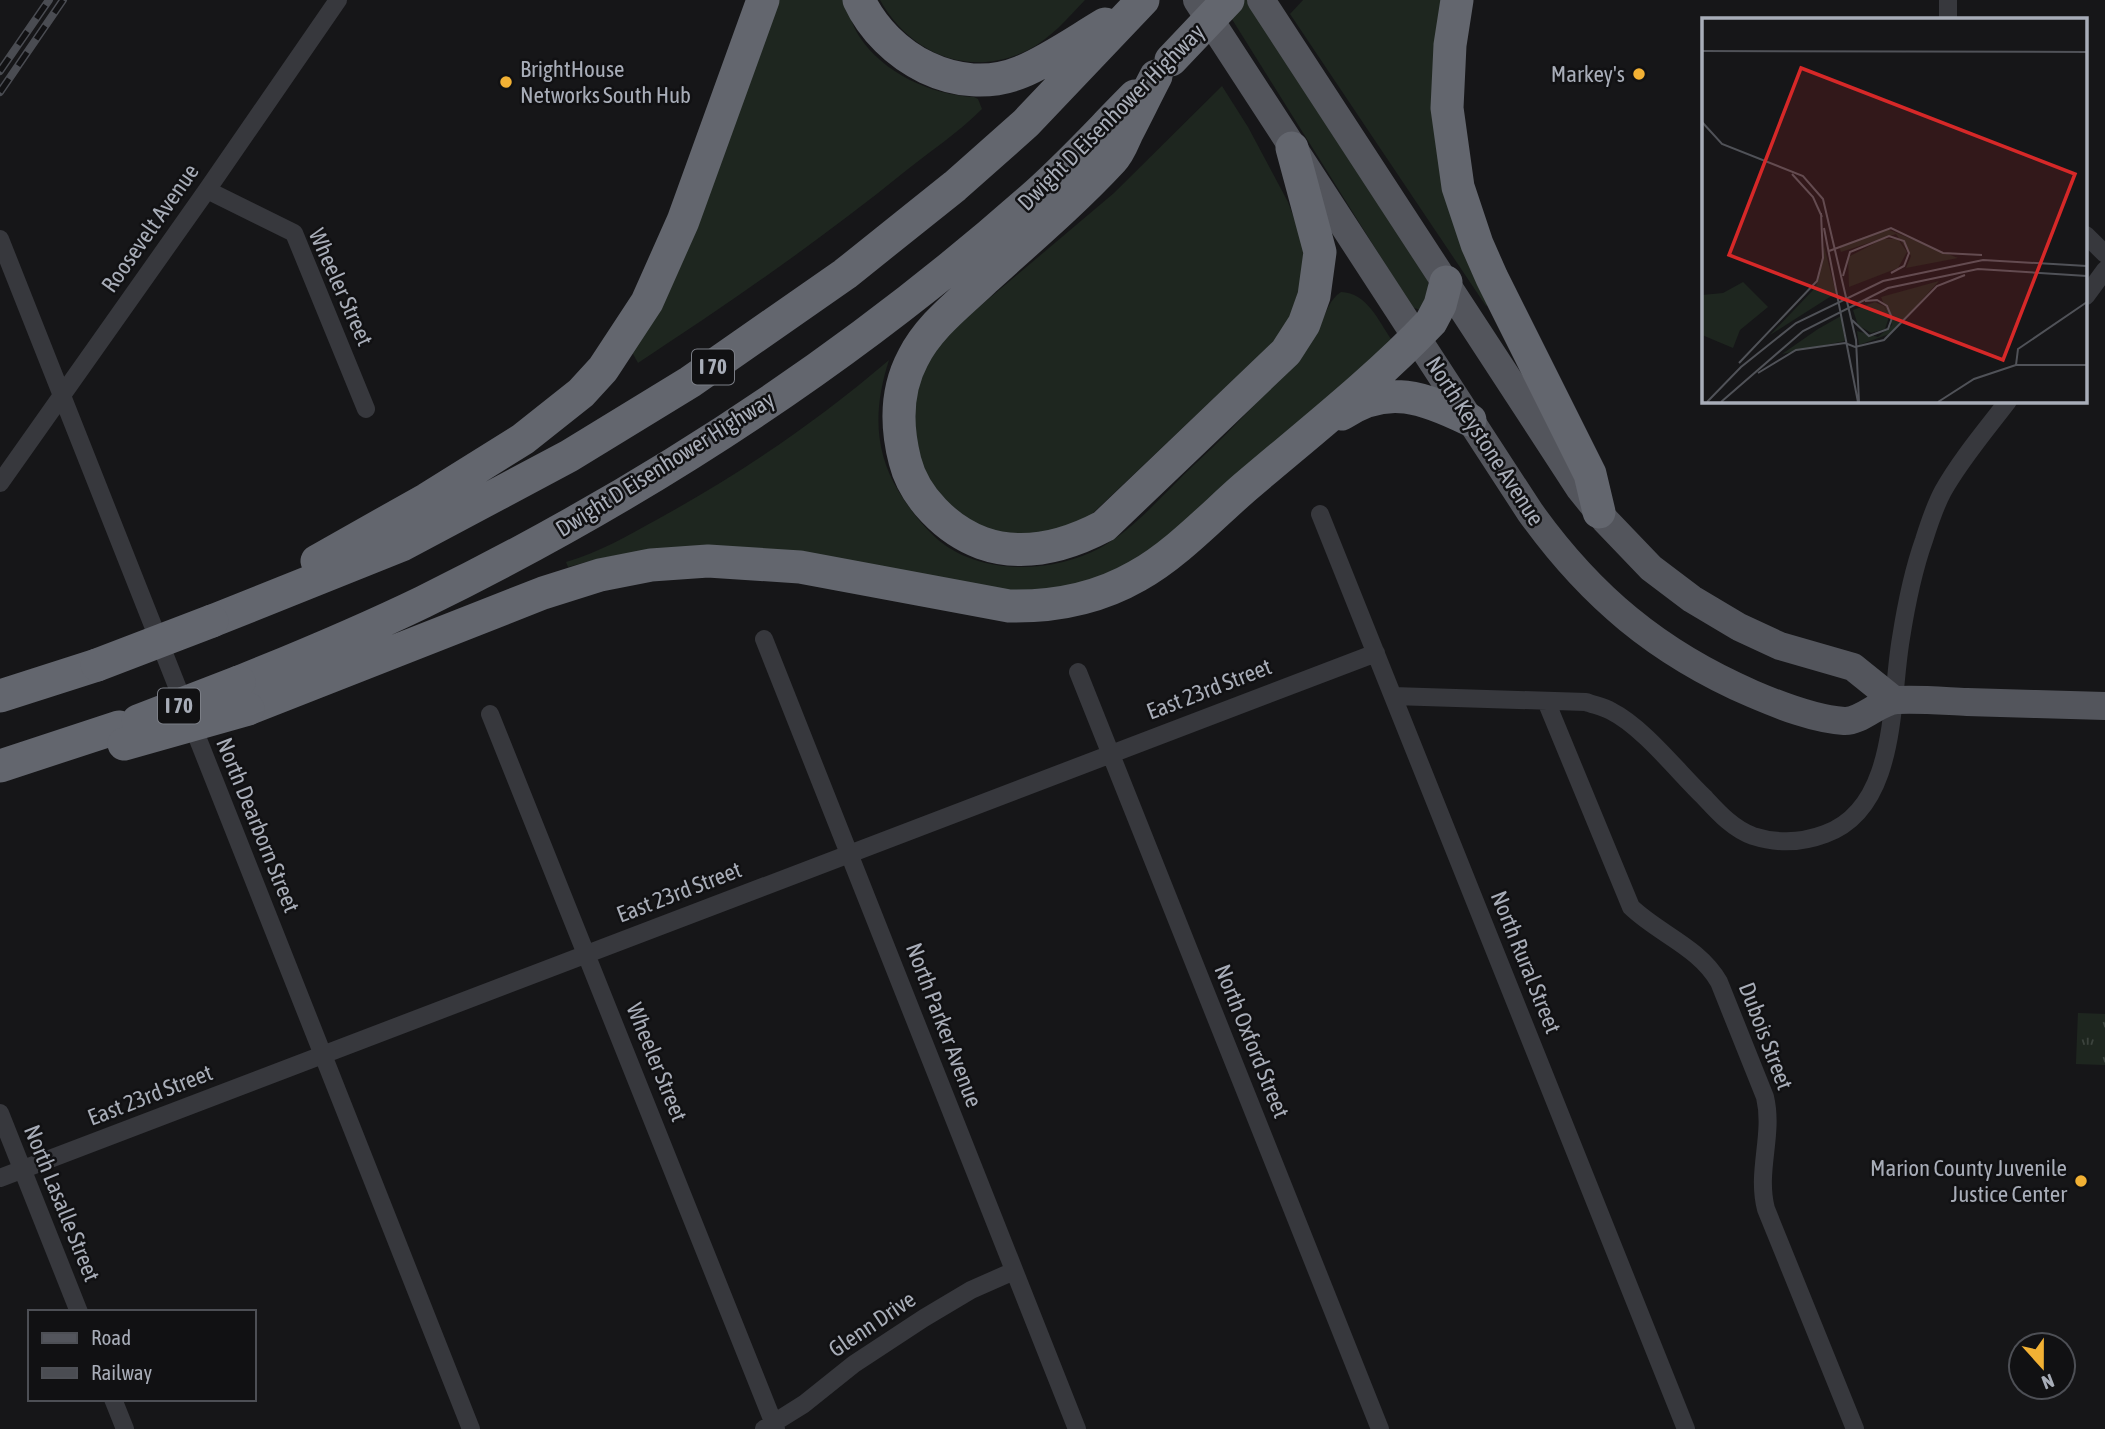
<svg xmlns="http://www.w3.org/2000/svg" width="2105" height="1429" font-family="'Asap Condensed',sans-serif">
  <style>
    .grass { fill: #1e261f }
    .park { fill: url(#park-tufts) }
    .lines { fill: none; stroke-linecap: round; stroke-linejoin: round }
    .minor { stroke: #37383d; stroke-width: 18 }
    .primary { stroke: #53555c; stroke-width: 28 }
    .motorway { stroke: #63666e; stroke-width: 33 }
    .rail-casing { stroke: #4a4c52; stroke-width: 8 }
    .rail { stroke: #111113; stroke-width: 5; stroke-dasharray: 16; stroke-linecap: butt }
    .motorway-bridge { stroke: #63666e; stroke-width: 33 }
    .poi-dot { fill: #f2b134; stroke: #111113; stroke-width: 2.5 }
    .labels { text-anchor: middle; stroke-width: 5; stroke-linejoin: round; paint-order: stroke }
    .shield { fill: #111113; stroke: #7b7e86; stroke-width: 2 }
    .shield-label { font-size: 21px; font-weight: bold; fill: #a8adb8 }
    .poi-label { font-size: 23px; fill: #a8adb8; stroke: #111113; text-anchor: end }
    .street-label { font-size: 23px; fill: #a8adb8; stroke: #111113 }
    .inset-road { fill: none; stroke: #505258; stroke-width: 2 }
    .view { fill: #d62828; fill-opacity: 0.15; stroke: #d62828; stroke-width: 3.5 }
    .inset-edge { fill: none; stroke: #a8adb8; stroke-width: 3.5 }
  </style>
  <defs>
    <pattern id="park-tufts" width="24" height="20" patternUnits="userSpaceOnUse" patternTransform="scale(1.75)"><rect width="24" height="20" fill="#1e261f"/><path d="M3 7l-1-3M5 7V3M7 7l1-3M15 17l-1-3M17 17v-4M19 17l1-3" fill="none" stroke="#3c433d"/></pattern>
  </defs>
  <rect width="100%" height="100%" fill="#161618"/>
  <path class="grass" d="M774,0H845C849,12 852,25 859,36C883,73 931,95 974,97L978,99L982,109C958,133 929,152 903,173C818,242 729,303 638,363L633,354L625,349Z
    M880,0H1085C1068,18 1050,39 1028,50C970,79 910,54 880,0Z
    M1220,0H1247L1428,279L1429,301L1420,310L1412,307Z
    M1303,0H1444L1493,301L1486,306L1290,14Z
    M1222,86L1248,127L1288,202L1305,248L1304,288L1291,325L1072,533H988L937,495L923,470L914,436L912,409L921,369L940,340L1114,193Z
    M1341,292C1367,293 1378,320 1391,339L1392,344L1127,571L1032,599L784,552C710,542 639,546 568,567L566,562C600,552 627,536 658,519C740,474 818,421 889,360C874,407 873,449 899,492C909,508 921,524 935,537C977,576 1052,574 1100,548C1136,528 1165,492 1195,464C1218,443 1240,420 1262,397C1273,385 1285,374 1295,362C1304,350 1314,336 1321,322C1328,310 1329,300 1341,292Z"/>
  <path class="park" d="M2078,1013L2105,1014V1065L2076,1064Z"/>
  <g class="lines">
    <path class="minor" d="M1948,0V19
      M207,190L294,233L366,409
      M2086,235L2105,254
      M0,239L471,1429
      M2086,296L2105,270
      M0,483L207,190L338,0
      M1320,514L1686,1429
      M764,639L1077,1429
      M1078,672L1380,1429
      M1393,696L1586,702C1594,705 1604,707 1611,711C1643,727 1678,772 1704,797C1718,812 1733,829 1753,836C1778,844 1801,843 1825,834C1898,808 1890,701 1901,638C1906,606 1913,571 1924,540C1929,524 1935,506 1943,491C1961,459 1986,430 2008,401
      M1546,701L1631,907C1659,934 1699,947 1719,982L1765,1097C1774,1135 1756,1171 1766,1209L1855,1429
      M490,714L776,1429
      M0,1113L79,1312
      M0,1178L1376,653
      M113,1399L125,1429
      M764,1429L804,1404L854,1364L924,1318L971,1290L1014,1271"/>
    <path class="primary" d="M1197,0L1530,512C1590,596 1658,653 1753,694C1781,706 1814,719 1844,721C1862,722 1880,700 1898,700C1921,699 1944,701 1967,702C2013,703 2059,705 2105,706
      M1261,0L1580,489L1605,520L1651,568L1692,599L1739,627L1780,646L1853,667L1894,700"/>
    <path class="motorway" d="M859,0C886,58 958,98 1021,72C1050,60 1078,40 1105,24
      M1457,0L1450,45L1447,108L1458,187L1477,244L1492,278L1590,474L1599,512
      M1156,76C1146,95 1137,114 1127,133C1123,142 1119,153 1112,160C1072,203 1027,241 984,280C959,304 929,326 913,358C896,390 896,426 905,461C914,497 947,530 982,543C1024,558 1066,546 1104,526L1286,352L1304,324L1314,296L1320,252L1292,148
      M1342,414C1387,383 1425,398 1470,420
      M317,561L427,499L523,439L581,393L603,369L647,302L683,221L763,0
      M212,621L402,545L569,456L690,382L845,274L955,186L1026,123L1143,0
      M239,682C301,657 363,631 423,602C641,495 849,360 1031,199C1068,167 1101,130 1135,96
      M0,696L97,665
      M248,709L543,593L600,575L651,565L708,561L800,567L1009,606C1055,607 1097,599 1137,576C1174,556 1212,516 1244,488C1306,435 1375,381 1431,322L1440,305L1446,282
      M0,766L119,727"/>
    <g class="rail-casing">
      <path id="rail" d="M0,71L49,0
        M0,92L63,0"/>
    </g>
    <use href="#rail" class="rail"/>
    <path class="motorway-bridge" d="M1171,60L1228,0
      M97,665L212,621
      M138,721L239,682
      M124,744L248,709"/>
  </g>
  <g class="poi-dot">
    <circle cx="1639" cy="74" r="7"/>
    <circle cx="506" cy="82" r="7"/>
    <circle cx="2081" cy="1181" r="7"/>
  </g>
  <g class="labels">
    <g class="shield">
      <rect x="692" y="349.5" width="42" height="35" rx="5"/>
      <rect x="158" y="688.5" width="42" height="35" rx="5"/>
    </g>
    <g class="shield-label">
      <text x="713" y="374">I 70</text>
      <text x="179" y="713">I 70</text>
    </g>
    <g class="poi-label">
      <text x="520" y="77" text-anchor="start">BrightHouse<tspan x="520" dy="26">Networks South Hub</tspan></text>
      <text x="1625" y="82">Markey's</text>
      <text x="2067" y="1176">Marion County Juvenile<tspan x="2067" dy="26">Justice Center</tspan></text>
    </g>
    <g class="street-label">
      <text transform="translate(1111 117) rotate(-45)" y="8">Dwight D Eisenhower Highway</text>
      <text transform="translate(150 228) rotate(-55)" y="8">Roosevelt Avenue</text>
      <text transform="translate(341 287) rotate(66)" y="8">Wheeler Street</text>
      <text transform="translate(1485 441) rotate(57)" y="8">North Keystone Avenue</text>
      <text transform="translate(665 464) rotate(-32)" y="8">Dwight D Eisenhower Highway</text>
      <text transform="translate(1209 689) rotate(-21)" y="8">East 23rd Street</text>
      <text transform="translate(258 825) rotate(68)" y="8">North Dearborn Street</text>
      <text transform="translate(679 892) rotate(-21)" y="8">East 23rd Street</text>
      <text transform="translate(1526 962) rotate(68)" y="8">North Rural Street</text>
      <text transform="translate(944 1025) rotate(69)" y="8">North Parker Avenue</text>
      <text transform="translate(1766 1036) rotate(69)" y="8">Dubois Street</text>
      <text transform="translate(1252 1041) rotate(68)" y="8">North Oxford Street</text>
      <text transform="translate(657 1062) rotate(68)" y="8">Wheeler Street</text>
      <text transform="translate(150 1095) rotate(-21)" y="8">East 23rd Street</text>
      <text transform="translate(62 1203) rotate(68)" y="8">North Lasalle Street</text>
      <text transform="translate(872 1324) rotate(-34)" y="8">Glenn Drive</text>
    </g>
  </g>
  <g transform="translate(1702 18)">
    <rect width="385" height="385" fill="#161618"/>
    <path d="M185,211L256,240L204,250L209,238L194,216L139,234L137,228ZM181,221H196L205,234L196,250L147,269L146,239ZM122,228L134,275L68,317L114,269ZM237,263L190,315L157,327L155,313L176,319L190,307L179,279ZM41,264L66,289L38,312L31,330L0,317V277L21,275ZM173,284L182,288L187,299L183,311L169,315L156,307L151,292ZM139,298L143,323L80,336L116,311Z" fill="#1e261f"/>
    <path class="inset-road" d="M0,33L385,34M0,104L20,126L101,158L121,181L154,322L157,384M90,156L111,179L120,199M122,210L156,384M127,233L189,210L241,235L280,237M141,258L148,234L187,218L202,223L207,235L202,248L189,255M150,302L167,318L186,311L190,300L185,288L175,282L163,283M37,345L115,263L121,240L119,195M314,347H385M56,355L94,332L143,325L153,329L182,322L235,268L263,257M5,384L39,349L94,305L181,263L281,242L385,248M19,384L101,313L186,270L276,251L385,258M236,384L272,361L314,347L316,331L385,284"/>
    <path class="view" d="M99,50L373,156L301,342L27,237Z"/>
    <rect width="385" height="385" class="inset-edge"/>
  </g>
  <rect x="28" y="1310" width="228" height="91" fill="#111113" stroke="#4d4f55" stroke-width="2"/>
  <rect x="42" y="1333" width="35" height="10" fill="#53555c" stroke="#4d4f55" stroke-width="2"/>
  <text x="91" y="1345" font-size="21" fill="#a8adb8">Road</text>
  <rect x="42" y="1368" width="35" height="10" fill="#4a4c52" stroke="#4d4f55" stroke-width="2"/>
  <text x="91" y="1380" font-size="21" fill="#a8adb8">Railway</text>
  <g transform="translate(2042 1366) rotate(159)"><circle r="33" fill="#111113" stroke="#4d4f55" stroke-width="2"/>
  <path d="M0-5L12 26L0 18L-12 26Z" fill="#f2b134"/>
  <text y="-10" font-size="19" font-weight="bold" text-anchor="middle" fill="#a8adb8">N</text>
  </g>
</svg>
